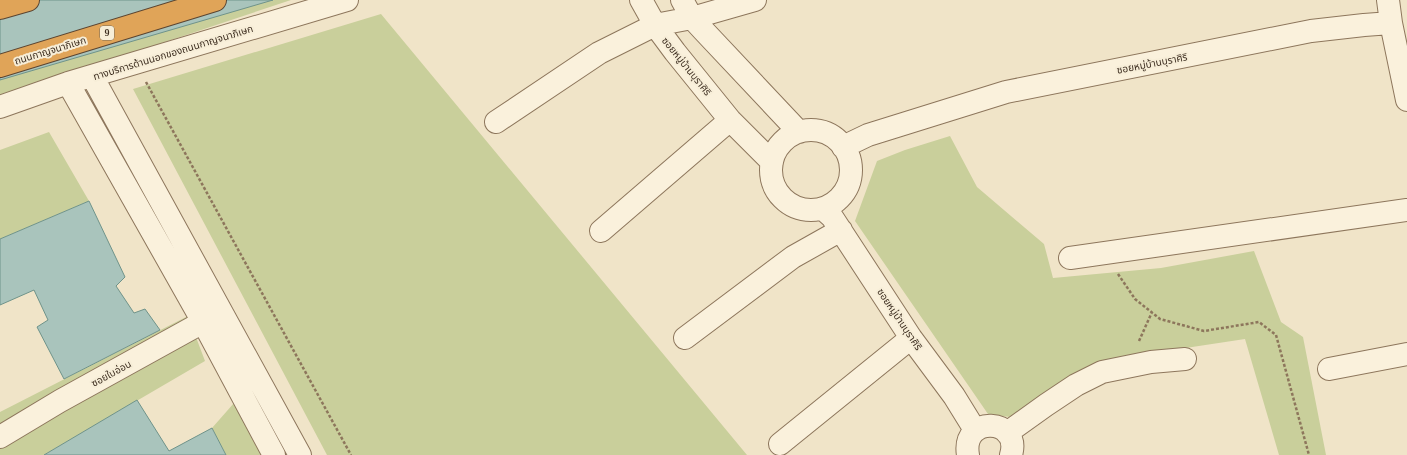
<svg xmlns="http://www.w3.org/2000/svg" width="1407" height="455" font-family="'Noto Serif','Noto Sans Thai',serif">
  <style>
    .green { fill: #c9cf9b }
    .water { fill: #a9c4bc; stroke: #6f938a }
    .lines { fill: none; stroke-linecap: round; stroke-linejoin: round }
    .minor-casing { stroke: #8d765c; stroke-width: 24 }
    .highway-casing { stroke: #5b4430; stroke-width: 24 }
    .path { stroke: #8d765c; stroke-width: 2.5; stroke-dasharray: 3 2; stroke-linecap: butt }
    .minor { stroke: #faf1dc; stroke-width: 22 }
    .highway { stroke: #e0a458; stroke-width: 22 }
    .labels { text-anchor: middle; stroke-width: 4; stroke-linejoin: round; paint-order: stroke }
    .shield { fill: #f7eed8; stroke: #756857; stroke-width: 1 }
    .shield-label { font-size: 9px; font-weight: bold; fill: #3d2e20 }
    .street-label { font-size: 10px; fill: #3d2e20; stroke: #f7eed8 }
  </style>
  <rect width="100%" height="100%" fill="#f0e4c8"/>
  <path class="green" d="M0,0H291L0,97Z
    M381,14L747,455H327L133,89Z
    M49,132L89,201L0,239V150Z
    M950,136L977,187L1044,244L1053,278L1161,268L1254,251L1281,322L1303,337L1326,455H1279L1245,339L1113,359L1010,417L988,414L855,221L877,161L905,150Z
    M188,316L205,361L44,455H0V412Z
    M234,403L262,455H226L212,428Z"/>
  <path class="water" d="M0,0H273L0,80Z
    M89,201L125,277L116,286L134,313L145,309L160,330L64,379L37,327L48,320L34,290L0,305V239Z
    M137,400L169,451L212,428L226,455H44Z"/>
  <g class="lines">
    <g class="minor-casing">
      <path id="minor" d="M641,0L655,25L675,52L730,120L772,162
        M682,0L692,18L703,30L799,132
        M1388,0L1391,23
        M92,76L300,455
        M68,83L203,322L274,455
        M0,107L68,83L347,0
        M496,122L599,53L655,25L692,18L755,0
        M771 170a40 40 0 1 1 80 0a40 40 0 1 1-80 0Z
        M843,147L868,135L1006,92L1311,31L1364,25L1391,23L1407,100
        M823,209L832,217L911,338L954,396L975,430
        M601,231L730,120
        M1070,258L1407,210
        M685,338L793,257L841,230
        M1329,369L1407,354
        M1007,433L1046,405L1076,385L1102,372L1151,362L1185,359
        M0,437L60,401L203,322L215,313
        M780,444L911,338
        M968,455C961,414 1022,418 1011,455"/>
    </g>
    <g class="highway-casing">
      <path id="highway" d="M0,8L28,0
        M0,66L215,0"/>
    </g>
    <path class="path" d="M146,82L351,455
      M1118,274L1135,299L1160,319L1204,331L1259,322L1276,335L1309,455
      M1139,341L1152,312"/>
    <use href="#minor" class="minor"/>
    <use href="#highway" class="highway"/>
  </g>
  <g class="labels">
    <rect class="shield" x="100" y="26" width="14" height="14" rx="3"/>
    <g class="shield-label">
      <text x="107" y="36">9</text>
    </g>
    <g class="street-label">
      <text transform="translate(50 50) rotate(-17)" y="4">ถนนกาญจนาภิเษก</text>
      <text transform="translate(173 52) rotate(-17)" y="4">ทางบริการด้านนอกของถนนกาญจนาภิเษก</text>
      <text transform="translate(1152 63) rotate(-11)" y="4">ซอยหมู่บ้านบุราศิริ</text>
      <text transform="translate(687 66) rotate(51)" y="4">ซอยหมู่บ้านบุราศิริ</text>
      <text transform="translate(900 319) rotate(56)" y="4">ซอยหมู่บ้านบุราศิริ</text>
      <text transform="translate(111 373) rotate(-29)" y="4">ซอยใบอ่อน</text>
    </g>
  </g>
</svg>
